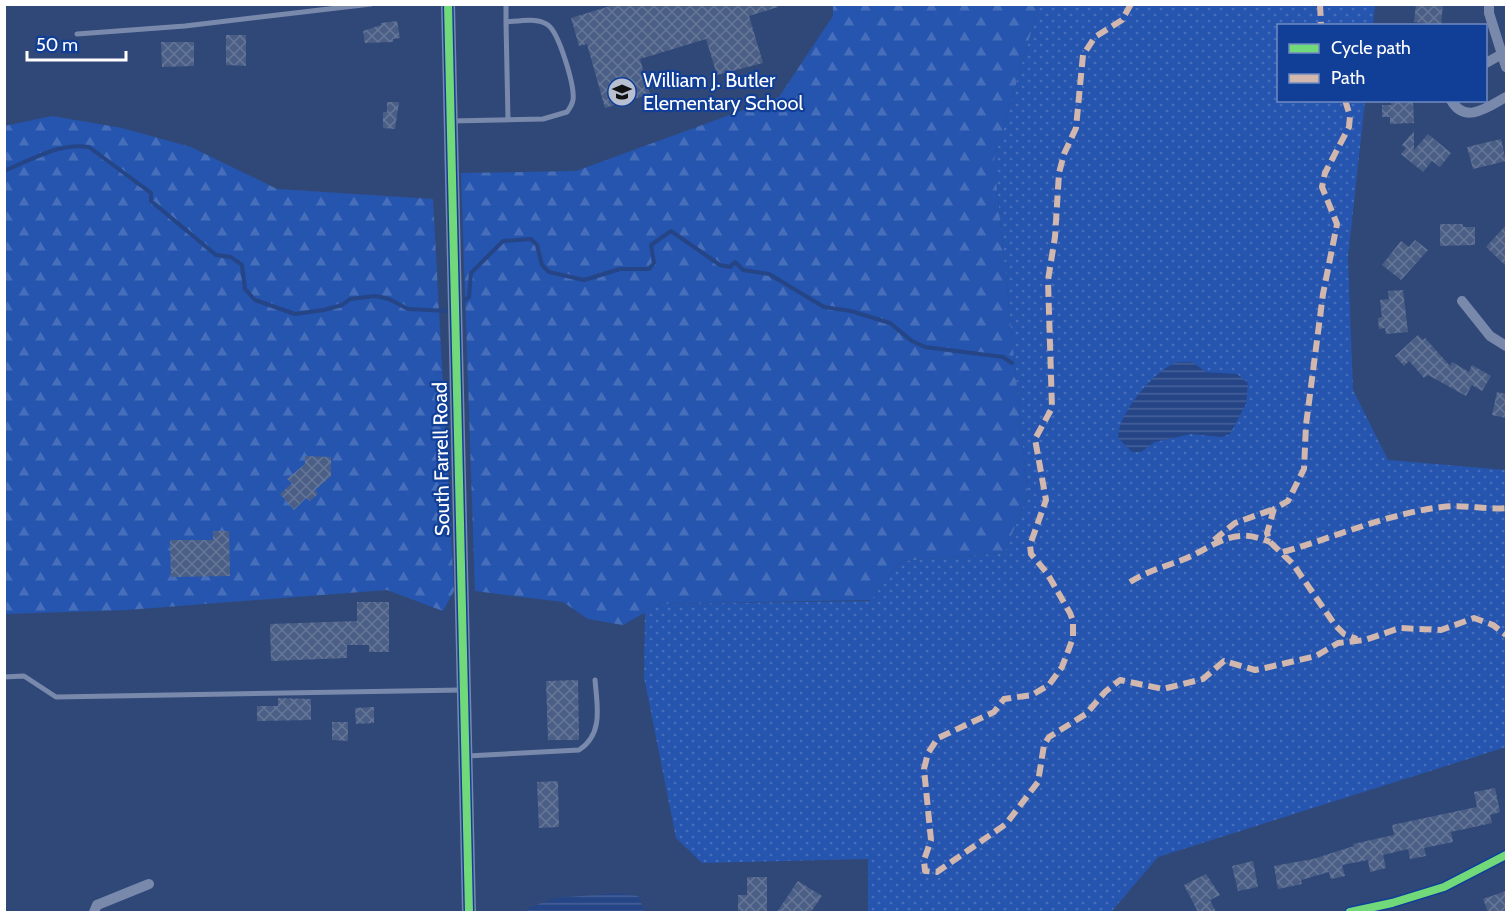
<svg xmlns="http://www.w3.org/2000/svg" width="1511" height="917" font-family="Cabin,sans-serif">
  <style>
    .grass { fill: url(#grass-dots) }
    .forest { fill: url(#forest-firs) }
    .water { fill: url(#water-rules) }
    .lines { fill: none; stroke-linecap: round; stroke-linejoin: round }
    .stream { stroke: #254587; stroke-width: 4 }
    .building { fill: url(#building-cross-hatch) }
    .service { stroke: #7989ab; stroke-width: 5 }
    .minor { stroke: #7989ab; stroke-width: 10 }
    .tertiary { stroke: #7989ab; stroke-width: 14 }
    .quiet { stroke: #d1b7ad; stroke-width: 6; stroke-dasharray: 12 6; stroke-linecap: butt }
    .cycleway-casing { stroke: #113e97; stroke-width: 11 }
    .cycleway { stroke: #71d979; stroke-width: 8 }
    .labels { text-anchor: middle; stroke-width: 4.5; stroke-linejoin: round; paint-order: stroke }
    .poi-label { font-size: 20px; fill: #fff; stroke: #113e97; text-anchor: start }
    .street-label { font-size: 20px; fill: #fff; stroke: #113e97 }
  </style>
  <defs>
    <pattern id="grass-dots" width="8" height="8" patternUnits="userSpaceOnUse" patternTransform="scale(1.5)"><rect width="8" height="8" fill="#2555ae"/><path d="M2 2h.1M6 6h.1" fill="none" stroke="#466eba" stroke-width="1.8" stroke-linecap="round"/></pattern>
    <pattern id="forest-firs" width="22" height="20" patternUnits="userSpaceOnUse" patternTransform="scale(1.5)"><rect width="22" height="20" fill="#2555ae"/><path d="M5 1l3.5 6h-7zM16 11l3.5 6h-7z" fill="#466eba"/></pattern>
    <pattern id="water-rules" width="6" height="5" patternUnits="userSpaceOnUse" patternTransform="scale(1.5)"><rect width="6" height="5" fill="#254587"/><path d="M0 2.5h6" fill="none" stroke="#466199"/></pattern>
    <pattern id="building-cross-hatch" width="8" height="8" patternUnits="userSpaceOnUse" patternTransform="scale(1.5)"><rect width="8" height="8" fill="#4b5f86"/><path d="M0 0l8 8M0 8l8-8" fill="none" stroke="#667798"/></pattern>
  </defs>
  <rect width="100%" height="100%" fill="#304878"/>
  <path class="grass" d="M1039,5H1375L1373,25L1278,26V100L1365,101L1348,257L1353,390L1388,460L1506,470V747L1158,857L1111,912H868V859L702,863L676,838L644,677L645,612L660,604L870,601L901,561L1004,553L1028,496L994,160Z"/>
  <path class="forest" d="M833,5H1039L994,160L1028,496L1004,553L901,561L871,600L660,604L623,625L588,619L563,602L475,591L461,173L576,171L779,97L833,16Z
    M52,116L122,128L191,147L277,189L433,199L454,591L443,611L387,590L127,610L5,614L4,126Z"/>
  <path class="water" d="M1178,362H1192L1206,372L1237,374L1248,383L1246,404L1230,434L1221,437L1191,434L1155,442L1141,452H1132L1118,438C1118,413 1155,369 1178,362Z
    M618,893L638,896L645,912H527L528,908L555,898Z"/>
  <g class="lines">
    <path class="stream" d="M4,171C31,160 60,142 89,147L151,193V201L216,255L231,257L242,265L245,289L255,300L295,314L324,310L342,305L350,299L375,296L389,299L408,309L449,311
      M465,300L469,297L471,273L503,241L531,239L537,245L542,265L549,272L584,280L620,269H649L654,263L651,245L671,231L720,265L730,267L735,262L743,270L769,274L824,307L851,311L890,323L912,341L925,347L1003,357L1012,363"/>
  </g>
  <path class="building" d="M617,4H778V7L749,16L763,63L717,75L706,39L640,59L650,94L605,108L587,44L579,46L571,18Z
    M1416,4H1443L1441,25L1414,22Z
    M397,21L400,38L393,39V42L365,43L363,31L381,25V23Z
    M226,35H246V66L226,65Z
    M161,42H194V66L162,67Z
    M1391,100H1413L1414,123L1390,124V117H1382V105H1391Z
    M387,102H399L395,129L383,128V112H387Z
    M1414,131V150L1428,134L1451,153L1440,167L1432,161L1423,172L1401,154L1406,148L1402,145Z
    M1501,139L1506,161L1473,169L1467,147Z
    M1440,224H1463V227H1475V245L1440,246Z
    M1506,225V266L1486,247Z
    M1415,240L1428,250L1401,280L1382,265L1401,241L1409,247Z
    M1403,290L1408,332L1386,334L1385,328L1379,329L1378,318L1382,317L1380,300L1389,299L1388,291Z
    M1418,335L1423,340L1425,338L1450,366L1452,362L1469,372L1472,365L1491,376L1482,391L1472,385L1466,396L1428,375L1424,378L1409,361L1404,366L1395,356Z
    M1497,392L1506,394V418L1492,415Z
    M305,456L331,457V476L315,490L318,494L310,501L306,498L294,510L280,494L292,483L287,479L305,464Z
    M213,531H229L230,576L171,577L170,540H213Z
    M357,602H389V652H369V645H347V658L271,661L270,624L357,621Z
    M578,680L579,740H548L546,681Z
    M278,698L311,699V720L257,721V706H278Z
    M374,707V723L356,724L355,708Z
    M332,722H348V741L332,740Z
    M558,781L559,827L539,828L537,782Z
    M1495,788L1500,812L1490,815L1492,823L1451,832L1453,842L1424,848L1426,856L1410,859L1408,849L1383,855L1386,868L1370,872L1368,860L1342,865L1345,876L1331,879L1329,872L1301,880L1302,884L1278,889L1274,866L1313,859L1354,846L1353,844L1394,835L1392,825L1477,807L1474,792Z
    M1253,861L1258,887L1238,891L1232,866Z
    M1206,874L1220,895L1210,900L1216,912H1198L1184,885Z
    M747,877H767V912H738V895H747Z
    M798,881L822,896L811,912H777Z
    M1506,891V912H1488L1483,899Z"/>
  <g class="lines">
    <path class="service" d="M506,4V22
      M77,34L185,26L371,4
      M452,121L543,119L567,112C570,108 572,105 573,100C575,86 559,33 548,25C537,17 519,21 506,22L508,120
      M4,677L24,676L56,697L462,690
      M467,756L579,750C604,734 597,705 595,680"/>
    <path class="minor" d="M1489,4V13L1506,67
      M1486,63L1502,54
      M1451,100C1465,125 1488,107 1506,97
      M1462,301L1490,336L1506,346
      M94,912L97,905L149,884
      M1350,912L1392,903L1444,887L1506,855"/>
    <path class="tertiary" d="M448,4L469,912"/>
    <path class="quiet" d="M1131,4L1122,20L1095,37L1083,55L1076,128L1064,154L1059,173L1055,237L1048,280L1052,408L1035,439L1046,500L1030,545L1031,554L1047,573L1070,613L1073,621V638L1062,667L1049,685L1032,695L1004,699L994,712L938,738L928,753L924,769L931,840L924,860L925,871L937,872L1006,824L1038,782L1044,745L1049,737L1086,714L1105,692L1120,680L1163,689L1203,679L1224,661L1255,670L1265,668L1316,656L1338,643L1365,640L1400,628L1441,630L1474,618L1493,625L1506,635
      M1320,4L1321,26
      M1345,100L1350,116L1349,127L1325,173L1322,187L1337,224L1323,294L1306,425L1304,469L1288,501L1274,509L1267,533L1270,542L1293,564L1335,625L1344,634L1357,639
      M1214,540L1235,523L1274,509
      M1283,552C1336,537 1386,514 1442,507C1464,504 1485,510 1506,508
      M1130,582C1150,570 1161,568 1182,560C1215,547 1231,525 1270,542"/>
    <g class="cycleway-casing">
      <path id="cycleway" d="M448,4L469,912
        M1350,912L1392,903L1444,887L1506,855"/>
    </g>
    <use href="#cycleway" class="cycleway"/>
  </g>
  <defs>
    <g id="school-disc" transform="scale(1.5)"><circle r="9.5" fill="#b7bfd0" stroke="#113e97"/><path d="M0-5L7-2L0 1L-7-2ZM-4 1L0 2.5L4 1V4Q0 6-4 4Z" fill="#111"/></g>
  </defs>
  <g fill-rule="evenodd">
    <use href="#school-disc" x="622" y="92"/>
  </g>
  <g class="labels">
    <g class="poi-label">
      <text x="643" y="87">William J. Butler<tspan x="643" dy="23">Elementary School</tspan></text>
    </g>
    <g class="street-label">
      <text transform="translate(441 459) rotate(-91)" y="7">South Farrell Road</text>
    </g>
  </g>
  <rect width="1511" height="917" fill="none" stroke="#ffffff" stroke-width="12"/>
  <rect x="1277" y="24" width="210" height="78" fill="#113e97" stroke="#708bc1" stroke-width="1.5"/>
  <rect x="1289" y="44" width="30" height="9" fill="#71d979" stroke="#708bc1" stroke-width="1.5"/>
  <text x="1331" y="54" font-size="18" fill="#ffffff">Cycle path</text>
  <rect x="1289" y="74" width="30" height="9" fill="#d1b7ad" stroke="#708bc1" stroke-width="1.5"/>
  <text x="1331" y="84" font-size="18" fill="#ffffff">Path</text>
  <path d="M27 51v9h99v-9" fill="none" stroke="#ffffff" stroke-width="3"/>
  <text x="36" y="51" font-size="18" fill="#ffffff" stroke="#113e97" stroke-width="4.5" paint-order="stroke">50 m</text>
</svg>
